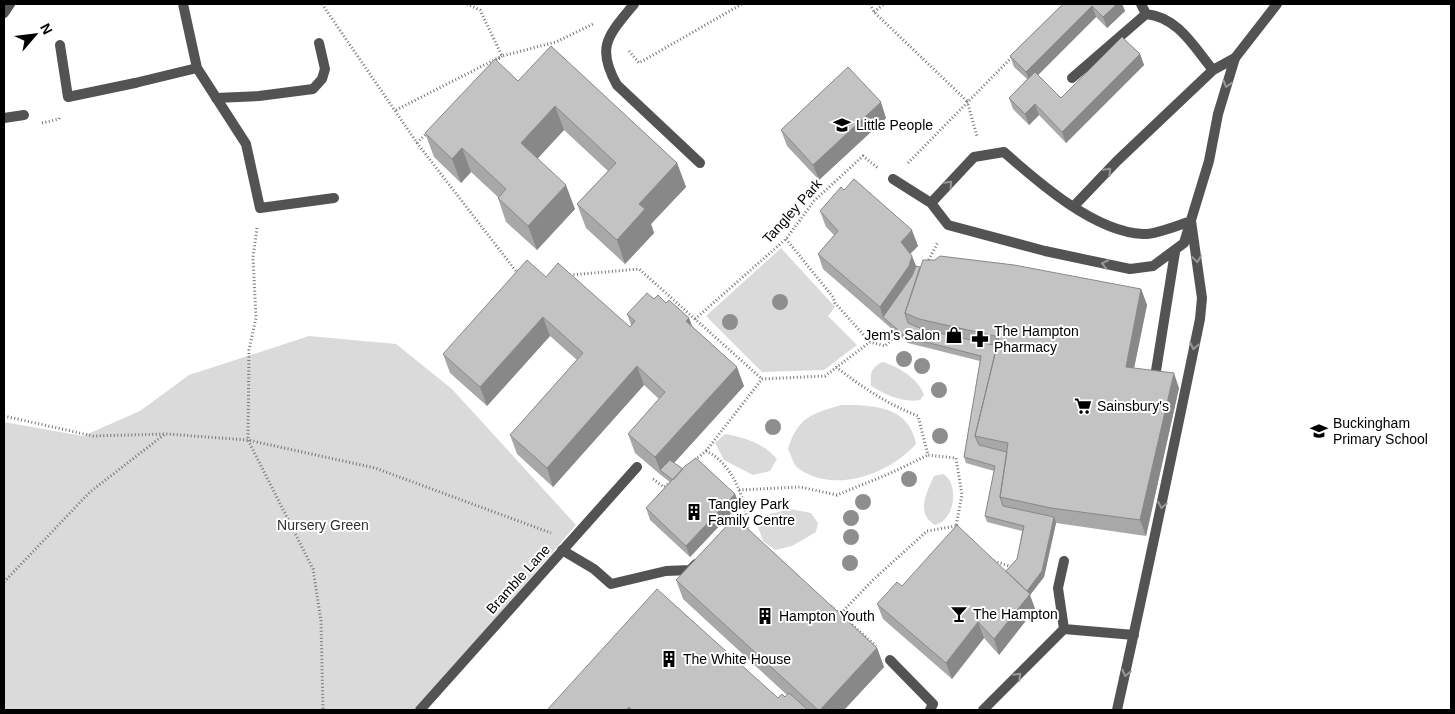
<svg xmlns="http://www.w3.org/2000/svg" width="1455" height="714" font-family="Arial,sans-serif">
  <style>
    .green { fill: #dadada }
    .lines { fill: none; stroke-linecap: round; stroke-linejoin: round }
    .path { stroke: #757575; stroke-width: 3; stroke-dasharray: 1 2.5; stroke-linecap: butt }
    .service { stroke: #535353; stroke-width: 10 }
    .minor { stroke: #535353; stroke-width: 10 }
    .tree { fill: #8e8e8e }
    .wall { fill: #a8a8a8 }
    .shaded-wall { fill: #888 }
    .building { fill: #c3c3c3; stroke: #888 }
    .oneway { stroke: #989898 }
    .labels { text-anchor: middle; stroke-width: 4; stroke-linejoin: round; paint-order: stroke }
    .poi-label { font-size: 14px; fill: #000; stroke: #fff; text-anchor: start }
    .street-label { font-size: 14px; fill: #000; stroke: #fff }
    .park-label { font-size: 14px; fill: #313131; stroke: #fff }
  </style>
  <rect width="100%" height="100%" fill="#fff"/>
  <path class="green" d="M781,248L835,307L828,316L857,345L824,370L762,372L706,316Z
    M309,336L396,344L452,389L576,525L416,710H4V422L83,436L140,411L189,375Z
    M882,362C898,366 919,379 924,395L920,400C903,403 886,395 871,386C870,373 871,368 882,362Z
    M841,405C874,405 909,406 916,444C889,474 836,494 799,469C794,466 791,455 788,449C798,417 811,414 841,405Z
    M725,434C746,438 763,443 777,459L770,471L753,475L724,460L715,443Z
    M943,474C959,482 956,520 935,525C915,513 927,492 934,476Z
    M790,509L811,513L818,523L816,532L792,546L775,550L763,541L758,527L770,514Z"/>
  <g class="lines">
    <path class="path" d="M322,4L417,143L519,275
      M467,4L480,10L502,56L556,42L593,24
      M870,4L874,12L967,101
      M874,12L884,4
      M629,51L639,63L742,4
      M967,101L977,136
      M396,110L502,56L494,63
      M42,123L59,119L60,116
      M417,143L427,133
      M908,163L1014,55
      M257,228L253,257L256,318L249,350L248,440L313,569L321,621L323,710
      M786,239L833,297L835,303L870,342
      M927,263L938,242
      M570,275L639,269L762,379
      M695,319L786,239L814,201L863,156L878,168
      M836,367C862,387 887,404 918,416L928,455L956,458L962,495L956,526L958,528
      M4,416L93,436L166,434L248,440L375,468L551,533
      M706,451L762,379L825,376L870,342L885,346L897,334
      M695,460L706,451C734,464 747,503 748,532
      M653,479L664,487L671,482
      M739,490L800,487L837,495L891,473L928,455
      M994,561L1012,567
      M4,582L90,492L165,434
      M831,606L876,646
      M841,613L873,580L927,531L956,526"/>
    <path class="service" d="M634,4C609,35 595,46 617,85L700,163
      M1141,4L1146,14
      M4,13L10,4
      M60,45L68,97L135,83
      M1072,78L1146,14C1178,17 1194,47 1213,70
      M216,98L259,96L313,89L322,79L325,69L319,43
      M893,179L931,203
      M1074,206L1117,161L1213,70L1235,58L1218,114L1209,161L1184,243L1153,266L1130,269L1045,251L948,225L931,203L974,157L1004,152C1039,183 1095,232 1143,234C1155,235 1179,225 1191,221L1202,298L1200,319C1173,450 1146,580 1117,710
      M1155,377L1175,252
      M562,550L594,569L611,584L666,571L690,570L696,564
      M1064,629L1134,635
      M1064,629L1058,588L1064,561
      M890,660L933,704L930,710
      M983,710L1064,629"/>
    <path class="minor" d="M183,4L197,68L246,144L260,208L334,198
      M1235,58L1277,4
      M135,83L197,68
      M4,118L24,115
      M420,710L637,467"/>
  </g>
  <g class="tree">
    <circle cx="780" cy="302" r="8"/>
    <circle cx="730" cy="322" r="8"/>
    <circle cx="904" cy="359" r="8"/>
    <circle cx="922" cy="366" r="8"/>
    <circle cx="939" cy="390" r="8"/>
    <circle cx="773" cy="427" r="8"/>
    <circle cx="940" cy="436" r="8"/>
    <circle cx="909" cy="479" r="8"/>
    <circle cx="863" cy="502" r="8"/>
    <circle cx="851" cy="518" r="8"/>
    <circle cx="851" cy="537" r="8"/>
    <circle cx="850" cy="563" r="8"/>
  </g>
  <path class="wall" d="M1063,4H1122L1125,11L1107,28L1096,17L1038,75L1061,98L1140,54L1144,65L1066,143L1039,115L1029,125L1013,109L1009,98L1027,79L1014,67L1010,56Z
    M518,81L677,163L686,187L651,224L654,233L625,264L586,228L577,204L608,171L564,130L537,158L575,209L537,250L506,222L498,198V197L471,172L461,183L434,157L425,133Z
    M886,118L819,180L787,146L781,130Z
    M820,211L918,246L910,254L916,266L920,267L1141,289L1147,305L1134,368L1179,388L1146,536L1056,523L1044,577L1030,595L1035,609L999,655L984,638L952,679L883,619L877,604L902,586L1006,571L1017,559L1022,531L987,522L985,516L994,471L966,463L964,457L980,361L908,343L823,269L818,254L834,235L826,227Z
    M546,277L630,327L631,325L627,314L654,299L666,303L689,318L692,326L744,386L674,463L683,469L735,494L739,505L690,557L650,520L646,508L670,482L662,476L635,453L628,434L659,399L644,385L553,487L517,454L510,435L577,360L550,336L487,406L450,373L443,354Z
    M676,580L877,648L884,667L844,710H547L778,698L785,697L787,695L683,599Z"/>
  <path class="shaded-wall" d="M1117,4H1122L1125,11L1107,28L1103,17Z
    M1092,6L1096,17L1030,83L1026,72Z
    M1140,54L1144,65L1066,143L1062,132Z
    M881,102L886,118L819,180L813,165Z
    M1035,104L1039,115L1029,125L1025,114Z
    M555,106L564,130L530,167L521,143Z
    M462,148L471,172L461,183L452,159Z
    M677,163L686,187L651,224L654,233L625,264L617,240L639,204Z
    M566,185L575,209L537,250L528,226Z
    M912,230L918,246L907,257L901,242Z
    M912,256L918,271L883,317L880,307Z
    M1141,289L1147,305L1131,383L1126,367Z
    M543,317L550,336L487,406L480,387Z
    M689,318L696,337L686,321Z
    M637,366L644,385L553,487L547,468Z
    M737,367L744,386L664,474L660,470L655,457Z
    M1174,373L1179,388L1146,536L1140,520Z
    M735,494L739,505L690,557L686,546Z
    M1054,517L1056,523L1044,577L1030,595L1035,609L999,655L994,639L1024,594Z
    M978,622L984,638L952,679L946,663Z
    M877,648L884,667L844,710H820Z"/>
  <path class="building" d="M1063,4H1117L1103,17L1092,6L1026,72L1010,56Z
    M1122,37L1140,54L1062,132L1035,104L1025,114L1009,98L1035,72L1061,98Z
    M551,46L677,163L639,204L645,209L617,240L577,204L616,163L555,106L521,143L566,185L528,226L498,198L506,189L462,148L452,159L425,133L495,59L518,81Z
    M848,67L881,102L813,165L781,130Z
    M854,179L912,230L901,242L912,256L909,266L880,307L818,254L838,231L820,211L841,187L844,190Z
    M940,256L1014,265L1141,289L1126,367L1174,373L1140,520L1051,508L1000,497L1008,443L975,436L999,337L919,319L905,313L923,260H935Z
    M527,260L546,277L558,263L630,327L635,321L627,314L647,293L654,299L658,295L666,303L669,300L689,318L686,321L737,367L655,457L628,434L665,392L637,366L547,468L510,435L583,353L543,317L480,387L443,354Z
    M916,266L920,267L905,313L908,323L922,329L997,346L975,436L979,445L1007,452L1000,497L1003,506L1054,517L1042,571L1027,591L1006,571L1017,559L1024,526L985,516L995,466L964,457L981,356L906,337L883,317L912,276Z
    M696,458L735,494L686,546L646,508L685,466Z
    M670,460L683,469L673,480L660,470Z
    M735,517L877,648L820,710H818L676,580Z
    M957,525L1030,594L994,639L978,622L946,663L877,604L897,582L902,586Z
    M657,589L778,698L782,694L785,697L789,693L808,710H632L629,707L626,710H547Z"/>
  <defs><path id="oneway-chevron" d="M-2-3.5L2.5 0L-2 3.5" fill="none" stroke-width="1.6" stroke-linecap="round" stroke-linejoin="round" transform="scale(1.25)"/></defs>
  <g class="oneway">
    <use href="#oneway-chevron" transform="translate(1227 84) rotate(107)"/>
    <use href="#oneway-chevron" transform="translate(1108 171) rotate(-46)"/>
    <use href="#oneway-chevron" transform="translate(949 184) rotate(-47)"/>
    <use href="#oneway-chevron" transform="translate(1197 259) rotate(82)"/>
    <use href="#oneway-chevron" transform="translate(1105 264) rotate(-168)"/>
    <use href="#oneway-chevron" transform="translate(1194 346) rotate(101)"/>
    <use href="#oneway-chevron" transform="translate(1162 505) rotate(101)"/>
    <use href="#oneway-chevron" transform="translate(1126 673) rotate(103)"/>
    <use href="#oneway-chevron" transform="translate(1018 676) rotate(-45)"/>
  </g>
  <defs>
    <g id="school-bare" transform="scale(1.35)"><path d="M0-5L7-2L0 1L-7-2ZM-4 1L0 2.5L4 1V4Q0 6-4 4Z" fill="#000" stroke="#fff" stroke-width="2.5" paint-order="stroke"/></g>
    <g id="shop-bare" transform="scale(1.35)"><path d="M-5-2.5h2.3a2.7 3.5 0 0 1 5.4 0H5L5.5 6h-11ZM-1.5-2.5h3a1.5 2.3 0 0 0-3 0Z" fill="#000" stroke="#fff" stroke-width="2.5" paint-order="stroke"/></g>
    <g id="pharmacy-bare" transform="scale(1.35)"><path d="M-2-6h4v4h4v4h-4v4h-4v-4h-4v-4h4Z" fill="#000" stroke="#fff" stroke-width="2.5" paint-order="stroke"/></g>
    <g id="supermarket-bare" transform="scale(1.35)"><path d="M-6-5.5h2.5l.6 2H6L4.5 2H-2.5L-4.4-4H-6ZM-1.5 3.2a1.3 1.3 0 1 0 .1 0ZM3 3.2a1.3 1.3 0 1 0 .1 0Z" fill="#000" stroke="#fff" stroke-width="2.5" paint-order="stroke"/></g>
    <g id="building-bare" transform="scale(1.35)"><path d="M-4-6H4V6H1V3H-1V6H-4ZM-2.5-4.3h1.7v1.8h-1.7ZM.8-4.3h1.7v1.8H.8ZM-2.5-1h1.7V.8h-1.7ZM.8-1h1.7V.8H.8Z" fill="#000" stroke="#fff" stroke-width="2.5" paint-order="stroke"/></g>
    <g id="bar-bare" transform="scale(1.35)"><path d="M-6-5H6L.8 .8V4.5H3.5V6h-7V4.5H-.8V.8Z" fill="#000" stroke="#fff" stroke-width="2.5" paint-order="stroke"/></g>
  </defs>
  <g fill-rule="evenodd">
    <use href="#school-bare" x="842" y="125"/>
    <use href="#shop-bare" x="954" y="335"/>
    <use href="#pharmacy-bare" x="980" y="339"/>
    <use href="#supermarket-bare" x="1083" y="406"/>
    <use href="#school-bare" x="1319" y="431"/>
    <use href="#building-bare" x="694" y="512"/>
    <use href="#bar-bare" x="959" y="614"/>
    <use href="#building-bare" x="765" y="616"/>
    <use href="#building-bare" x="669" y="659"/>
  </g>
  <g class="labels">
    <g class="poi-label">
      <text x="856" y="130">Little People</text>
      <text x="994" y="336">The Hampton<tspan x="994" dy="16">Pharmacy</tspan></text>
      <text x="940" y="340" text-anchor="end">Jem's Salon</text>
      <text x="1097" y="411">Sainsbury's</text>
      <text x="1333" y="428">Buckingham<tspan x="1333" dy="16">Primary School</tspan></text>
      <text x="708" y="509">Tangley Park<tspan x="708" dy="16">Family Centre</tspan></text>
      <text x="973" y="619">The Hampton</text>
      <text x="779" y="621">Hampton Youth</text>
      <text x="683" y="664">The White House</text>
    </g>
    <g class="street-label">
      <text transform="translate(792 211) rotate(-48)" y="5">Tangley Park</text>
      <text transform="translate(518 579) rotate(-48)" y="5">Bramble Lane</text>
    </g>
    <g class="park-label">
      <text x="323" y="530">Nursery Green</text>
    </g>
  </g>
  <rect width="1455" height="714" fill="none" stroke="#000000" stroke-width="10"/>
  <g transform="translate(35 35) rotate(62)" stroke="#ffffff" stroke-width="4" paint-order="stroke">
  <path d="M0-4L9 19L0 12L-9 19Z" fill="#000000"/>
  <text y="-8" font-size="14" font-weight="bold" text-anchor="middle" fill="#000000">N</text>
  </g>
</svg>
